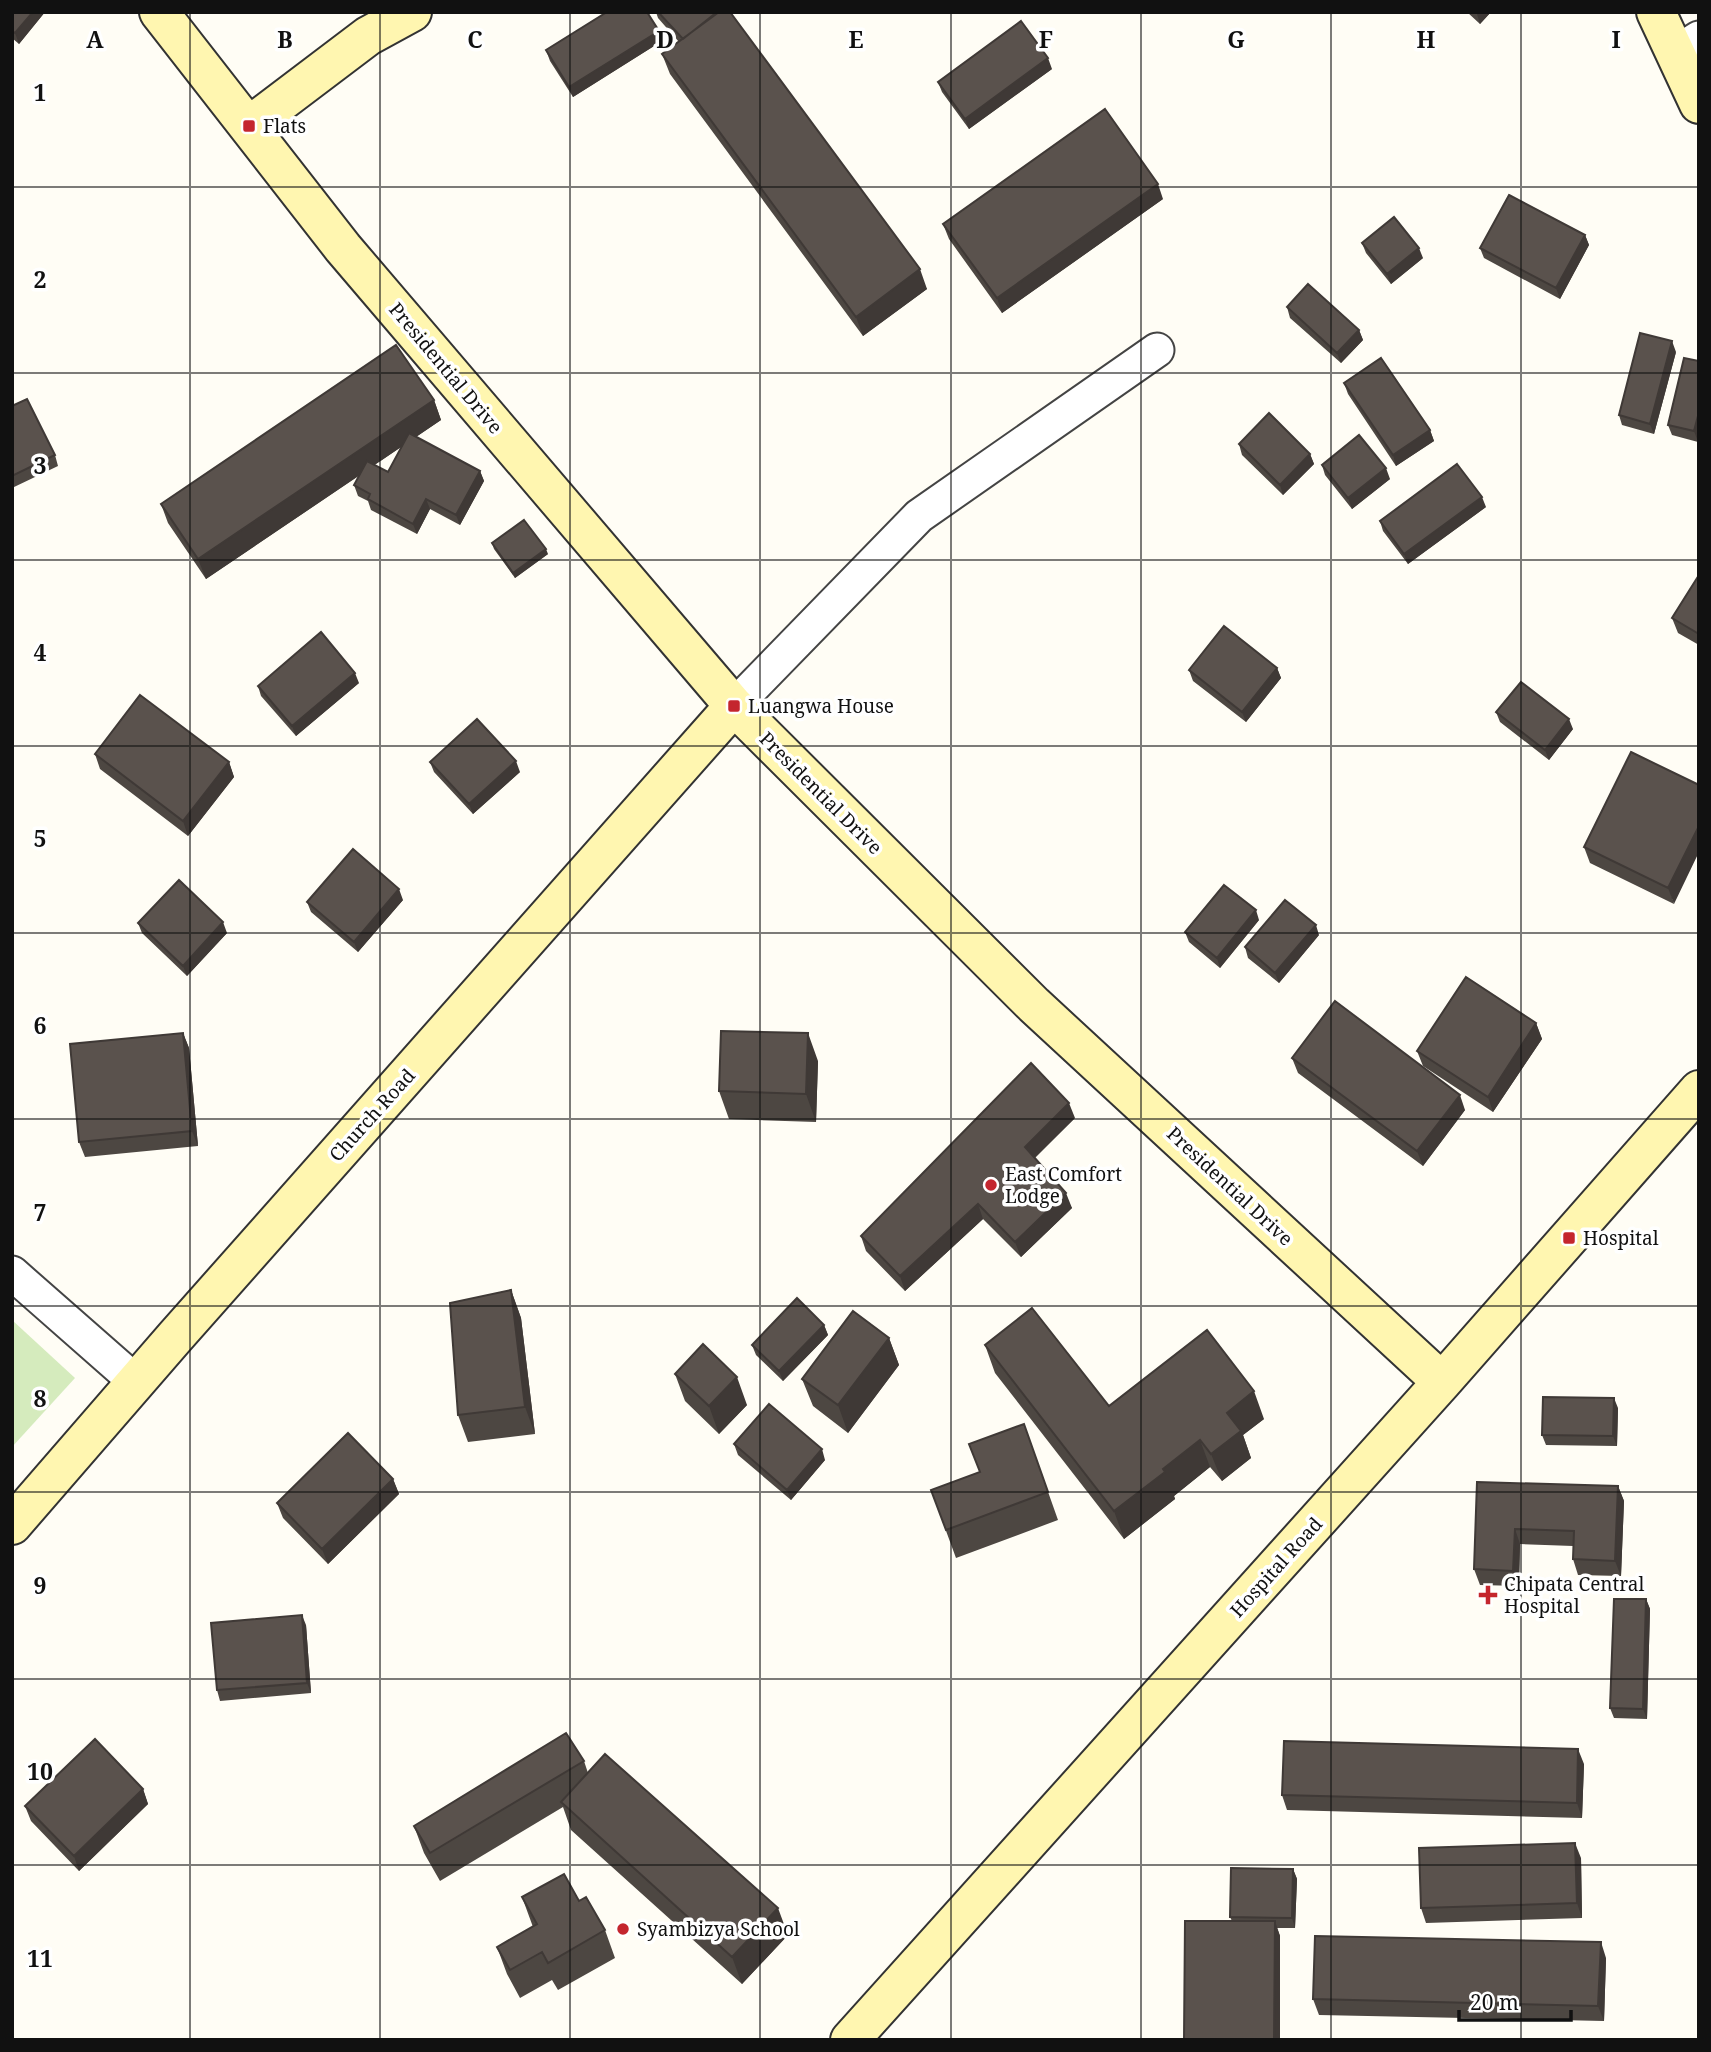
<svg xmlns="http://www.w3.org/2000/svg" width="1711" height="2052" font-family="'Noto Serif',serif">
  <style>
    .green { fill: #d5ebbd }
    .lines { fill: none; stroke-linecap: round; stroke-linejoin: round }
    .street-casing { stroke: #444; stroke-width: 37 }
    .secondary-casing { stroke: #333; stroke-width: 42 }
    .street { stroke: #fff; stroke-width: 33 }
    .secondary { stroke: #fff6b0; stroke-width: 38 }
    .wall { fill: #4d4742; fill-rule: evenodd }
    .shaded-wall { fill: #3f3936 }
    .building { fill: #5a524d; stroke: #3f3936; stroke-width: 2 }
    .grid { fill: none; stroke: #111; stroke-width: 2; stroke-opacity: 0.55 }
    .poi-dot { fill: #c4262e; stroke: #fff; stroke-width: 2.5 }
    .labels { text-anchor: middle; stroke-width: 7; stroke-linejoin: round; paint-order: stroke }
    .poi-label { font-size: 19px; fill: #111; stroke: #fff; text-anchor: start }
    .street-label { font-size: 19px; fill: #111; stroke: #fff }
    .grid-label { font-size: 23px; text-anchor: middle; font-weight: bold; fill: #111; stroke: #fff; stroke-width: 7; stroke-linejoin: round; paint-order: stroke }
  </style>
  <rect width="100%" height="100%" fill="#fffdf5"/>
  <path class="green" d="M12,1320L75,1378L12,1447Z"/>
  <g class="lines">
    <g class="street-casing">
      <path id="street" d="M1675,53L1699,38
        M734,706L919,516L1157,350
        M12,1273L136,1382"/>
    </g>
    <g class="secondary-casing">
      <path id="secondary" d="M159,12L343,248L734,706L1034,1005L1442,1382
        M1656,12L1699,104
        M249,126L368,36L412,12
        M12,1525L175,1337L734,706
        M850,2040L1442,1382L1699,1090"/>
    </g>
    <use href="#street" class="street"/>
    <use href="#secondary" class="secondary"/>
  </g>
  <path class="wall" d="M12,12H45L19,44L12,38Z
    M656,12H732L731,13L927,289L863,336L670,74L662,54L679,42L658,18Z
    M1467,12H1491L1480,24Z
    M662,41L573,97L550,61L546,50Z
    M1052,69L969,129L942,92L938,82Z
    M1163,199L1002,313L949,239L943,224Z
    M1585,235L1589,245L1560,299L1484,258L1480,248Z
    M1362,243L1423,258L1391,284L1366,253Z
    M1287,307L1359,330L1363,340L1341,363L1290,318Z
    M1676,352L1654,434L1622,425L1619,415Z
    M1684,358L1698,442L1672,435L1668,425Z
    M1344,383L1430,430L1434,441L1396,466L1348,394Z
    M434,400L441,420L416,437L480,471L484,481L460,525L430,509L417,534L371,510L368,501L358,496L354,485L360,475L206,579L168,523L161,504ZM401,447L388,472L374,465L382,460Z
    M12,406L55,455L58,466L12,488Z
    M1239,444L1310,454L1314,464L1283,495L1242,455Z
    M1322,465L1390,479L1352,509L1325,475Z
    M1486,507L1408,564L1383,531L1380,521Z
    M492,543L548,554L515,578L494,549Z
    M1699,575V645L1678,633L1672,618Z
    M1277,668L1281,678L1246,722L1193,681L1189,670Z
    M359,683L296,736L261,696L258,686Z
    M1496,712L1573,729L1549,760L1500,722Z
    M1631,752L1674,904L1590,863L1584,847Z
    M95,754L229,762L234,777L188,836L100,769Z
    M430,762L520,772L473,814L434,772Z
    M403,900L358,952L311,912L307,902Z
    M1259,920L1220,968L1189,942L1185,932Z
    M138,923L227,933L187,976L142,933Z
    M1319,935L1279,983L1248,958L1245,947Z
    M1536,1023L1542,1039L1493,1112L1423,1066L1417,1051Z
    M183,1033L189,1048L198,1146L85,1157L79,1142Z
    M1292,1058L1465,1110L1423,1166L1298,1073Z
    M818,1061L816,1122L729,1119L719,1091Z
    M1075,1118L1035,1158L1072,1208L1021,1257L983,1219L905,1291L866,1251L861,1236Z
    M511,1290L521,1318L535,1434L468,1442L458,1415Z
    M824,1325L828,1335L783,1381L756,1355L752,1345Z
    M889,1338L899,1365L848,1433L813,1406L802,1379Z
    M985,1345L1109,1406L1264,1419L1243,1435L1251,1458L1222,1481L1210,1467L1174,1496L1175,1499L1124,1539L995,1373Z
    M675,1374L747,1405L719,1434L685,1401Z
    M1618,1408L1617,1446L1546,1445L1542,1435Z
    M1024,1424L1058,1520L956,1558L931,1490L980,1472Z
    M734,1444L825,1460L791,1500L738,1455Z
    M393,1479L399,1494L328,1564L283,1518L277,1503Z
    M1477,1482L1618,1486L1624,1501L1621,1576L1578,1575L1573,1559V1546L1520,1544L1519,1586L1480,1585L1474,1569Z
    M1646,1599L1650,1609L1647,1719L1614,1718L1610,1708Z
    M306,1625L311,1693L220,1701L217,1690Z
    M584,1761L588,1773L788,1935L742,1984L571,1830L563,1807L440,1881L424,1853L414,1826Z
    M1584,1764L1582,1818L1287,1810L1282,1795Z
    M143,1789L148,1804L79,1871L31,1821L25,1806Z
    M1581,1858L1582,1918L1426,1923L1421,1908Z
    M1293,1869L1297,1879L1295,1928H1277L1280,1936V2040H1184L1232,1921L1230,1917Z
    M522,1897L579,1901L605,1930L615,1958L558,1990L552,1980L520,1998L507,1974L497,1947L533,1927Z
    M1606,1958L1604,2021L1319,2015L1313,1999Z"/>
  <path class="shaded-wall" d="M33,12H45L19,44L15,33Z
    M1478,12H1491L1480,24L1477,14Z
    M659,31L662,41L573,97L569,87Z
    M1048,58L1052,69L969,129L965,119Z
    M1158,184L1163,199L1002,313L997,298Z
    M1585,235L1589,245L1560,299L1556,288Z
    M1419,248L1423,258L1391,284L1387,274Z
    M920,269L927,289L863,336L856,317Z
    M1359,330L1363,340L1341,363L1337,353Z
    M1672,341L1676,352L1654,434L1650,424Z
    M434,400L441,420L206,579L198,559Z
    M1699,412V438L1698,442L1694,431Z
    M1430,430L1434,441L1396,466L1393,455Z
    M1310,454L1314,464L1283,495L1280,485Z
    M1386,468L1390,479L1352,509L1348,498Z
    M480,471L484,481L460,525L456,515Z
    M1482,497L1486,507L1408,564L1404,554Z
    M426,499L430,509L417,534L413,524Z
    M546,549L548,554L515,578L513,573Z
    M1277,668L1281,678L1246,722L1242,712Z
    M355,673L359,683L296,736L292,726Z
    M1569,719L1573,729L1549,760L1545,750Z
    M516,761L520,772L473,814L469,804Z
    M229,762L234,777L188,836L183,821Z
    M1699,826V852L1674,904L1668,888Z
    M399,889L403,900L358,952L354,942Z
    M1256,910L1259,920L1220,968L1217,958Z
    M223,922L227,933L187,976L183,966Z
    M1316,925L1319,935L1279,983L1275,973Z
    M1536,1023L1542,1039L1493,1112L1488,1097Z
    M183,1033L189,1048L198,1146L192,1131Z
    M808,1033L818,1061L816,1122L806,1094Z
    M1460,1095L1465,1110L1423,1166L1417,1151Z
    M1069,1103L1075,1118L1030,1162L1025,1147Z
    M1066,1193L1072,1208L1021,1257L1015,1242Z
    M978,1204L983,1219L905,1291L900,1276Z
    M511,1290L521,1318L535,1434L525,1407Z
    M824,1325L828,1335L783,1381L779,1371Z
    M889,1338L899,1365L848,1433L838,1405Z
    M737,1377L747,1405L719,1434L709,1406Z
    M1254,1391L1264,1419L1243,1435L1251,1458L1222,1481L1211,1454L1227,1413Z
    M1614,1398L1618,1408L1617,1446L1613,1436Z
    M1200,1440L1210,1467L1174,1496L1175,1499L1124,1539L1114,1511L1163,1469Z
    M822,1449L825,1460L791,1500L787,1490Z
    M393,1479L399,1494L328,1564L322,1549Z
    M1618,1486L1624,1501L1621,1576L1615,1561Z
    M1515,1529L1520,1544L1519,1586L1513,1571Z
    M1646,1599L1650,1609L1647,1719L1643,1709Z
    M302,1615L306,1625L311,1693L307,1683Z
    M1578,1749L1584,1764L1582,1818L1577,1803Z
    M143,1789L148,1804L79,1871L74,1856Z
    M1575,1843L1581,1858L1582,1918L1577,1903Z
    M1293,1869L1297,1879L1295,1928L1292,1918Z
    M778,1908L788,1935L742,1984L732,1957Z
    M1275,1921L1280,1936V2040H1274Z
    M1601,1942L1606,1958L1604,2021L1598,2006Z"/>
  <path class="building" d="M12,12H33L15,33L12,31Z
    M607,12H647L659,31L569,87L546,50Z
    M658,12H717L683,39Z
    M719,12H730L920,269L856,317L662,54Z
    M1021,21L1048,58L965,119L938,82Z
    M1105,109L1158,184L997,298L943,224Z
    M1509,195L1585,235L1556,288L1480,248Z
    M1394,217L1419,248L1387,274L1362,243Z
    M1308,284L1359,330L1337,353L1287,307Z
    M1640,333L1672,341L1650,424L1619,415Z
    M396,345L434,400L198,559L161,504Z
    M1381,358L1430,430L1393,455L1344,383Z
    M1684,358L1699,361V412L1694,431L1668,425Z
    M27,399L55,455L12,476V406Z
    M1269,413L1310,454L1280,485L1239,444Z
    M409,433L480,471L456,515L426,499L413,524L368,499L370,494L354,485L367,461L388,472Z
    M1359,435L1386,468L1348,498L1322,465Z
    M1457,464L1482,497L1404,554L1380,521Z
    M524,520L546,549L513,573L492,543Z
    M1699,575V634L1672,618Z
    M1224,626L1277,668L1242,712L1189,670Z
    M321,632L355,673L292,726L258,686Z
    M1521,682L1569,719L1545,750L1496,712Z
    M140,695L229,762L183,821L95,754Z
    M477,719L516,761L469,804L430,762Z
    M1631,752L1699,785V826L1668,888L1584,847Z
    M353,849L399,889L354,942L307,902Z
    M179,880L223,922L183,966L138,923Z
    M1224,885L1256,910L1217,958L1185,932Z
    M1285,900L1316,925L1275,973L1245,947Z
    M1466,977L1536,1023L1488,1097L1417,1051Z
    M1335,1001L1460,1095L1417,1151L1292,1058Z
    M721,1031L808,1033L806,1094L719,1091Z
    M183,1033L192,1131L79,1142L70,1044Z
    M1031,1063L1069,1103L1025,1147L1066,1193L1015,1242L978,1204L900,1276L861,1236Z
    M511,1290L525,1407L458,1415L450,1303Z
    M797,1298L824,1325L779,1371L752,1345Z
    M1032,1308L1109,1406L1207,1330L1254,1391L1227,1413L1241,1431L1211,1454L1200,1440L1163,1469L1165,1472L1114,1511L985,1345Z
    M853,1311L889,1338L838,1405L802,1379Z
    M703,1344L737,1377L709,1406L675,1374Z
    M1543,1397L1614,1398L1613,1436L1542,1435Z
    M769,1404L822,1449L787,1490L734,1444Z
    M1024,1424L1048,1492L946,1530L931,1490L980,1472L969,1444Z
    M348,1433L393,1479L322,1549L277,1503Z
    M1477,1482L1618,1486L1615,1561L1573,1559L1574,1531L1515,1529L1513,1571L1474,1569Z
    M1614,1599H1646L1643,1709L1610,1708Z
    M302,1615L307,1683L217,1690L211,1623Z
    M566,1733L584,1761L430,1853L414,1826Z
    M95,1739L143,1789L74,1856L25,1806Z
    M1284,1741L1578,1749L1577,1803L1282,1795Z
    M605,1754L778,1908L732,1957L561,1802Z
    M1575,1843L1577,1903L1421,1908L1419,1848Z
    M1231,1868L1293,1869L1292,1918L1230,1917Z
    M564,1874L579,1901L586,1897L605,1930L548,1963L542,1952L510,1970L497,1947L537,1924L522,1897Z
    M1185,1921H1275L1274,2040H1184Z
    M1315,1936L1601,1942L1598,2006L1313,1999Z"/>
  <path class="grid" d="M190,12V2040M380,12V2040M570,12V2040M760,12V2040M951,12V2040M1141,12V2040M1331,12V2040M1521,12V2040M12,187H1699M12,373H1699M12,560H1699M12,746H1699M12,933H1699M12,1119H1699M12,1306H1699M12,1492H1699M12,1679H1699M12,1865H1699"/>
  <g class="poi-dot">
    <rect x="242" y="119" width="14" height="14" rx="3.5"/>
    <rect x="727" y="699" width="14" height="14" rx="3.5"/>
    <circle cx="991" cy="1185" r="7"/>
    <rect x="1562" y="1231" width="14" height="14" rx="3.5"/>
    <path d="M1484.5 1584.5h7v7h7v7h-7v7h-7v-7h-7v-7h7z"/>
    <circle cx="623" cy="1929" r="7"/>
  </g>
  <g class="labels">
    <g class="poi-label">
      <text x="263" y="133">Flats</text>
      <text x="748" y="713">Luangwa House</text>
      <text x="1005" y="1181">East Comfort<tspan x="1005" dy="22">Lodge</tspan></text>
      <text x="1583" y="1245">Hospital</text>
      <text x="1504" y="1591">Chipata Central<tspan x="1504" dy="22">Hospital</tspan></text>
      <text x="637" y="1936">Syambizya School</text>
    </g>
    <g class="street-label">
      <text transform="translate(446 368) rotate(50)" y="7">Presidential Drive</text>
      <text transform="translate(821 793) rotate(45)" y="7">Presidential Drive</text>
      <text transform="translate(372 1115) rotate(-48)" y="7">Church Road</text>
      <text transform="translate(1230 1186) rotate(43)" y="7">Presidential Drive</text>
      <text transform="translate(1276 1567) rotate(-48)" y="7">Hospital Road</text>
    </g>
  </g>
  <g class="grid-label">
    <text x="95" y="48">A</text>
    <text x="285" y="48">B</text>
    <text x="475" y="48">C</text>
    <text x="665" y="48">D</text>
    <text x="856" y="48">E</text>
    <text x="1046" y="48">F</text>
    <text x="1236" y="48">G</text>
    <text x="1426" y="48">H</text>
    <text x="1616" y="48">I</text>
    <text x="40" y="101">1</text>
    <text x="40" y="288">2</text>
    <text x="40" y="474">3</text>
    <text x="40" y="661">4</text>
    <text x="40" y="847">5</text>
    <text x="40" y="1034">6</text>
    <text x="40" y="1221">7</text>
    <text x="40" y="1407">8</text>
    <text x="40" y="1594">9</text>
    <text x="40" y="1780">10</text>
    <text x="40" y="1967">11</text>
  </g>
  <rect width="1711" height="2052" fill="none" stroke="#111111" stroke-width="28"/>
  <path d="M1459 2010v10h112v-10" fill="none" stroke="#111111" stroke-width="3.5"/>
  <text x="1470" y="2010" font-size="21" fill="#111111" stroke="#ffffff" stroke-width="5" paint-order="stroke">20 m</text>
</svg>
